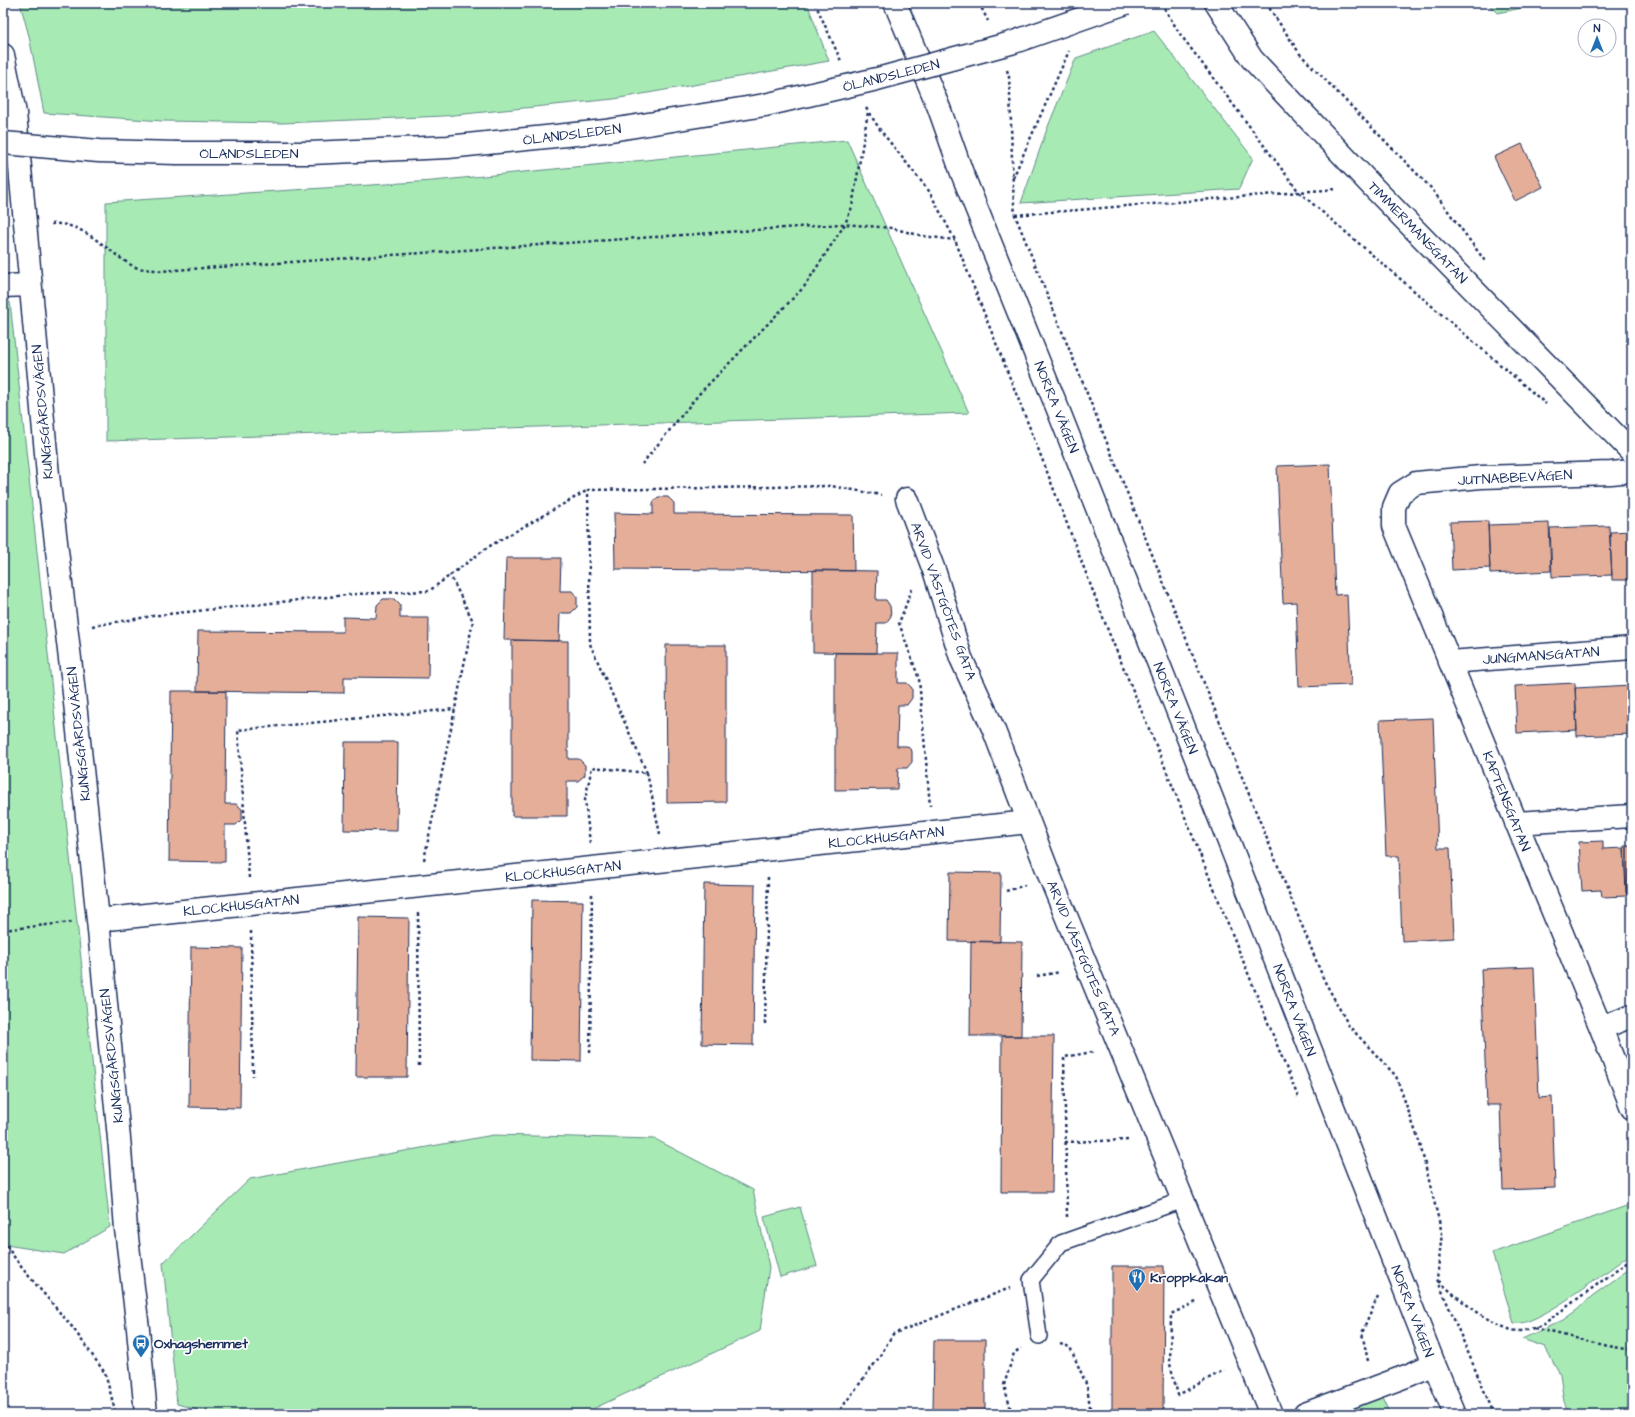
<svg xmlns="http://www.w3.org/2000/svg" width="1635" height="1417" font-family="'Architects Daughter',sans-serif">
  <style>
    .green { fill: #a8eab4; stroke: #628c89 }
    .building { fill: #e4ae99; stroke: #1b2f5e }
    .lines { fill: none; stroke-linecap: round; stroke-linejoin: round }
    .lane-casing { stroke: #1b2f5e; stroke-width: 18 }
    .street-casing { stroke: #1b2f5e; stroke-width: 25 }
    .secondary-casing { stroke: #1b2f5e; stroke-width: 25 }
    .primary-casing { stroke: #1b2f5e; stroke-width: 25 }
    .path { stroke: #1b2f5e; stroke-width: 2.5; stroke-dasharray: 3 3; stroke-linecap: butt }
    .lane { stroke: #fff; stroke-width: 15 }
    .street { stroke: #fff; stroke-width: 22 }
    .secondary { stroke: #fff; stroke-width: 22 }
    .primary { stroke: #fff; stroke-width: 22 }
    .primary-bridge-casing { stroke: #1b2f5e; stroke-width: 25; stroke-linecap: butt }
    .primary-bridge { stroke: #fff; stroke-width: 22 }
    .labels { text-anchor: middle; stroke-width: 3.5; stroke-linejoin: round; paint-order: stroke }
    .street-label { font-size: 14px; fill: #1b2f5e; stroke: #fff }
    .poi-label { font-size: 14px; font-weight: bold; fill: #1b2f5e; stroke: #fff; text-anchor: start }
  </style>
  <rect width="100%" height="100%" fill="#fff"/>
  <filter id="ink" filterUnits="userSpaceOnUse"><feTurbulence type="fractalNoise" baseFrequency=".025" numOctaves="2"/><feDisplacementMap in="SourceGraphic" scale="8" xChannelSelector="R" yChannelSelector="G"/><feConvolveMatrix kernelMatrix="1 2 1 2 8 2 1 2 1" color-interpolation-filters="sRGB"/></filter>
  <g filter="url(#ink)">
    <path class="green" d="M20,3H807L829,61L614,99L444,116L283,123L163,121L44,113L29,36Z
      M1487,3H1547L1497,13Z
      M1154,31L1253,158L1239,189L1021,203L1047,129L1076,58Z
      M847,140L969,413L106,441V202L433,181Z
      M3,302H10L110,1227L64,1254L6,1245L3,1215Z
      M493,1135L655,1139L753,1190L769,1267L760,1331L582,1414H213L177,1404L163,1263L250,1179Z
      M1632,1204V1253C1612,1267 1535,1329 1514,1323L1492,1253Z
      M800,1207L817,1266L780,1277L764,1217Z
      M1632,1267V1410L1604,1414H1568L1564,1401L1560,1374L1545,1347L1522,1339L1563,1320L1577,1310L1592,1296Z
      M1378,1387L1391,1414H1305Z"/>
    <path class="building" d="M1522,144L1543,187L1515,201L1494,157Z
      M1330,464L1335,595L1347,594L1351,685L1299,687L1296,602L1283,603L1277,466Z
      M658,497H668L674,503V514L853,515L854,571L615,569L614,513L653,514V503Z
      M1488,521L1490,568L1452,570L1450,522Z
      M1549,523L1551,571L1490,574L1488,525Z
      M1609,526L1612,575L1552,577L1550,528Z
      M1632,531V580H1612L1610,532Z
      M506,558H561L560,591H572L577,597V607L571,613H560L559,641L504,640Z
      M813,570L877,571L876,600H886L890,606L891,616L886,623H877L876,653L813,652Z
      M383,599H394L400,605V618H429L428,678L344,677V693L197,691L198,631L343,632V617L376,618L377,605Z
      M512,640L568,641V759H579L585,765V775L578,781H567V816H512Z
      M666,645H726V802L667,803Z
      M835,653H898V683H907L912,688V698L907,705H898L897,746H907L912,751V762L907,768H898L897,789L835,790Z
      M1575,683L1577,730L1517,733L1515,686Z
      M1632,685V734L1577,736L1575,688Z
      M171,691H226L225,804H236L242,809V819L236,825H225V862L169,861Z
      M1433,718L1438,848H1450L1454,938L1402,941L1399,856H1386L1380,720Z
      M345,742H398L397,831L344,830Z
      M1603,841V849L1624,848L1627,896L1602,897L1601,890L1582,891L1579,842Z
      M1624,846H1632V893H1626Z
      M950,872L1001,873L1000,942L949,941Z
      M704,884L755,885L753,1045L702,1044Z
      M532,900L583,901L581,1061L530,1060Z
      M358,917L409,918L407,1077H356Z
      M971,941L1022,942L1021,1036H970Z
      M191,947L242,948L240,1108L189,1107Z
      M1534,967L1539,1098L1552,1097L1555,1188L1503,1190L1500,1105H1487L1481,969Z
      M1002,1036H1054L1052,1192H1001Z
      M1112,1266H1164L1163,1414H1112Z
      M934,1340H985V1414H933Z"/>
    <g class="lines">
      <g class="lane-casing">
        <path id="lane" d="M1039,1336L1031,1280L1061,1243L1183,1200"/>
      </g>
      <g class="street-casing">
        <path id="street" d="M1216,3L1252,59L1373,187L1632,452
          M3,55L15,113L48,475L73,684L98,920L120,1149L126,1229L138,1329L146,1414
          M3,286L30,285
          M1632,471L1611,473L1481,477L1416,483L1400,493L1394,507V526L1601,1028L1632,1108
          M907,499L935,573L961,658L993,728L1050,877L1271,1414
          M1450,662L1632,648
          M1516,823L1632,816
          M98,920L1029,822
          M1601,1028L1632,1016
          M1305,1414L1409,1375L1434,1364"/>
      </g>
      <g class="secondary-casing">
        <path id="secondary" d="M895,3L939,108L962,173L1059,412L1183,725L1434,1364L1455,1414"/>
      </g>
      <g class="primary-casing">
        <path id="primary" d="M177,153H310L448,147L605,131L765,105"/>
      </g>
      <path class="path" d="M815,3L841,61
        M979,3L988,21
        M1161,3L1180,34L1299,192L1546,404
        M1266,3L1300,54L1431,188L1485,261
        M1007,70L1009,77C1012,123 1011,169 1015,215L1324,980L1349,1026L1396,1076L1420,1144L1442,1233L1437,1279L1494,1414
        M866,108L881,131L929,191L955,240L1039,451L1109,633L1160,755L1298,1097
        M1013,178L1069,51
        M1015,215L1337,189
        M51,224C84,221 107,252 133,266C141,270 153,269 161,271L842,224L891,228L923,236L955,240
        M642,464L699,394L804,287L845,224L852,207L868,112
        M912,589L899,623L919,679L930,806
        M92,626L159,615L356,594L429,591L488,547L588,490
        M647,773L590,644L588,490L831,486L881,495
        M590,843L585,800L592,767L647,773L660,834
        M424,860L473,621L450,575
        M249,878L238,730L455,709
        M1006,891L1025,885
        M418,913L419,1068
        M3,930L72,922
        M251,931L253,1076
        M1037,976L1060,972
        M765,1024L768,876
        M590,1053L592,893
        M1065,1142L1130,1140
        M1067,1217L1064,1057L1093,1052
        M3,1241L22,1268L73,1328L105,1373L116,1414
        M1439,1281C1456,1297 1489,1324 1512,1330C1522,1333 1533,1328 1542,1325L1632,1259
        M1196,1302L1171,1314L1170,1364L1178,1395L1224,1370
        M1534,1328L1608,1346L1632,1350
        M1060,1344L1070,1347L1087,1386L1091,1414
        M1368,1361L1362,1333L1378,1296
        M3,1392L5,1414
        M837,1414L878,1359L893,1334L1010,1288
        M1012,1414L1004,1385L1014,1353L1021,1348"/>
      <use href="#lane" class="lane"/>
      <use href="#street" class="street"/>
      <use href="#secondary" class="secondary"/>
      <use href="#primary" class="primary"/>
      <g class="primary-bridge-casing">
        <path id="primary-bridge" d="M765,105L877,79L1011,43L1126,3
          M3,143L99,151L177,153"/>
      </g>
      <use href="#primary-bridge" class="primary-bridge"/>
    </g>
  </g>
  <defs>
    <g id="restaurant-pin" transform="scale(0.9)"><path d="M0 17L-7.5 6A9.5 9.5 0 1 1 7.5 6Z" fill="#1f6fb2" stroke="#fff"/><path d="M-5-6h1v4h1v-4h1v4h1v-4h1v5L-1.5 .5V6h-2V.5L-5-1ZM5-6V6H3V1.5H1.5Q1.5-4 5-6Z" fill="#fff"/></g>
    <g id="bus-pin" transform="scale(0.9)"><path d="M0 17L-7.5 6A9.5 9.5 0 1 1 7.5 6Z" fill="#1f6fb2" stroke="#fff"/><path d="M-5-6H5V4H4V6H2V4H-2V6H-4V4H-5ZM-3.5-4V0h7V-4ZM-3.5 1.2v1.5H-2V1.2ZM2 1.2v1.5H3.5V1.2Z" fill="#fff"/></g>
  </defs>
  <g fill-rule="evenodd">
    <use href="#restaurant-pin" x="1137" y="1277"/>
    <use href="#bus-pin" x="141" y="1343"/>
  </g>
  <g class="labels">
    <g class="street-label">
      <text transform="translate(891 75) rotate(-14)" y="5">ÖLANDSLEDEN</text>
      <text transform="translate(572 134) rotate(-7)" y="5">ÖLANDSLEDEN</text>
      <text x="249" y="158">ÖLANDSLEDEN</text>
      <text transform="translate(1418 232) rotate(46)" y="5">TIMMERMANSGATAN</text>
      <text transform="translate(1057 407) rotate(68)" y="5">NORRA VÄGEN</text>
      <text transform="translate(42 412) rotate(-95)" y="5">KUNGSGÅRDSVÄGEN</text>
      <text transform="translate(1515 477) rotate(-3)" y="5">JUTNABBEVÄGEN</text>
      <text transform="translate(944 601) rotate(70)" y="5">ARVID VÄSTGÖTES GATA</text>
      <text transform="translate(1541 655) rotate(-4)" y="5">JUNGMANSGATAN</text>
      <text transform="translate(1176 708) rotate(68)" y="5">NORRA VÄGEN</text>
      <text transform="translate(78 734) rotate(-96)" y="5">KUNGSGÅRDSVÄGEN</text>
      <text transform="translate(1507 801) rotate(68)" y="5">KAPTENSGATAN</text>
      <text transform="translate(886 837) rotate(-6)" y="5">KLOCKHUSGATAN</text>
      <text transform="translate(563 871) rotate(-6)" y="5">KLOCKHUSGATAN</text>
      <text transform="translate(241 905) rotate(-6)" y="5">KLOCKHUSGATAN</text>
      <text transform="translate(1084 958) rotate(67)" y="5">ARVID VÄSTGÖTES GATA</text>
      <text transform="translate(1295 1010) rotate(69)" y="5">NORRA VÄGEN</text>
      <text transform="translate(111 1056) rotate(-96)" y="5">KUNGSGÅRDSVÄGEN</text>
      <text transform="translate(1413 1311) rotate(69)" y="5">NORRA VÄGEN</text>
    </g>
    <g class="poi-label">
      <text x="1150" y="1282">Kroppkakan</text>
      <text x="154" y="1348">Oxhagshemmet</text>
    </g>
  </g>
  <rect width="1635" height="1417" fill="none" stroke="#fff" stroke-width="16"/>
  <rect x="8" y="8" width="1619" height="1401" fill="none" stroke="#1b2f5e" stroke-width="1.5" filter="url(#ink)"/>
  <g transform="translate(1597 38)"><circle r="19" fill="#ffffff" stroke="#a4acbf"/>
  <path d="M0-3L7 15L0 10L-7 15Z" fill="#1f6fb2"/>
  <text y="-6" font-size="11" font-weight="bold" text-anchor="middle" fill="#1b2f5e">N</text>
  </g>
</svg>
